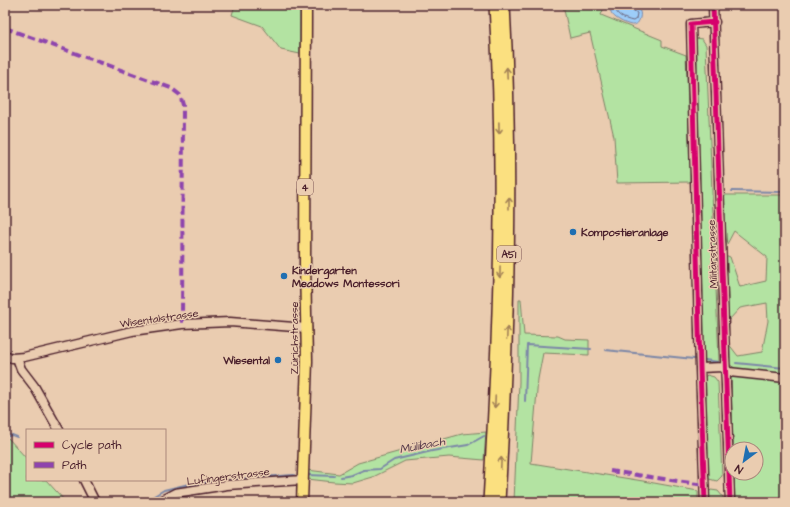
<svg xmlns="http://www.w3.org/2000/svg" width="790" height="507" font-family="'Architects Daughter',sans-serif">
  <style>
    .green { fill: #b3e3a2; stroke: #7e8166 }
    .water { fill: #9dcdf9; stroke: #7c87a7 }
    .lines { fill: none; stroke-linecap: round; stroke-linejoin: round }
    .shore { stroke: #6b657d; stroke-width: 1 }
    .stream { stroke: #7c87a7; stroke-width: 2 }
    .minor-casing { stroke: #4a1f2b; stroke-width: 11 }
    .major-casing { stroke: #4a1f2b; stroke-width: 13 }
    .highway-casing { stroke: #4a1f2b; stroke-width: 14 }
    .minor { stroke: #eaccb0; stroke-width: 8 }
    .major { stroke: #fbe080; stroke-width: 10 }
    .highway { stroke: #fbe080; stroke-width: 11 }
    .quiet { stroke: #8e44ad; stroke-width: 4; stroke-dasharray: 8 4; stroke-linecap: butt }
    .cycleway-casing { stroke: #eaccb0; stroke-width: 8 }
    .cycleway { stroke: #d6006c; stroke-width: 5 }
    .oneway { stroke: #a28056 }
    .poi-dot { fill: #1f6fb2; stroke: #eaccb0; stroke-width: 1.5 }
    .labels { text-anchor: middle; stroke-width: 3; stroke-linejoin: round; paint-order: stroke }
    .shield { fill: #eaccb0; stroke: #7a5353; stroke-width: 1 }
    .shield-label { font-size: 10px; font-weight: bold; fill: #4a1f2b }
    .poi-label { font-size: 11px; font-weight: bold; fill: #4a1f2b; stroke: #eaccb0; text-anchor: start }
    .street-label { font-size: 11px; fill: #4a1f2b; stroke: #eaccb0 }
    .water-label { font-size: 12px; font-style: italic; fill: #56394a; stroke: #eaccb0 }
  </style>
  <rect width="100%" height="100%" fill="#eaccb0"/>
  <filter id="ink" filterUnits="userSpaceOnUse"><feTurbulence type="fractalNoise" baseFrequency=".025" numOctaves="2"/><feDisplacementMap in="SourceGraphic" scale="8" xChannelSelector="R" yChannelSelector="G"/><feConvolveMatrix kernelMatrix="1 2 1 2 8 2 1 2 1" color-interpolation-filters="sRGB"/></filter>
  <g filter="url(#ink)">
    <path class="green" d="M235,5H300V54L281,50L262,26L232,15Z
      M563,5H605L601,15L662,40V46L686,55L691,182L617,183L614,137L590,33L570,38Z
      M695,38L702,39L706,45L719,361L714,365L705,363L701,358Z
      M723,195H785V374L736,369L729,364L728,343L738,356L762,352L768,321L767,303L740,308L728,321L725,255L730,257L740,287L766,281L767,257L734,231L726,246Z
      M519,299H521L524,335L558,336L565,339L589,340V355L543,353L538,379L531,463L643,481L698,491V502H514L519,382Z
      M707,375L714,377L718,382L722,476L717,481L709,479L704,474L702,380Z
      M731,376L785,381V502H735L734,473H756V449H733Z
      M486,432L484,460L449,457L405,461L373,477L353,483L334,482L307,479V470L339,474L358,463L462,434Z
      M8,438L27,459V480H46L65,501L74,502H5V440Z
      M711,490L718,491L723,497V502H706V495Z"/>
    <path class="water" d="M611,5C621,5 644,2 640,18C639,21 638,24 634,25C629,26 615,19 612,14C610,11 610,8 611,5Z"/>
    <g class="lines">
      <path class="shore" d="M615,5C614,15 624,19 633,21L636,19L637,13L631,9L630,5"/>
      <path class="stream" d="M732,191L785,192
        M605,350L694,359
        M705,360L718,362
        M736,363L785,368
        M525,401L527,345L591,349
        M5,437L12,435L17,437
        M307,475L334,476
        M279,476L294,475
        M341,477L352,475L364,470L380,469L394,460L432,451L468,445L484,436
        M229,480L276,476
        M144,502L164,490L189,484L224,480"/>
      <g class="minor-casing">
        <path id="minor" d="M713,5L730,502
          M5,355L12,358L24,357L132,331L182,324L230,322L307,328
          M17,358L21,369L34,386L59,430
          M700,368L723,367L729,372L785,378
          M84,480L95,502
          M158,502L175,493L227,485L303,480
          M705,502L700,368L691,24L715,22"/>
      </g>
      <g class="major-casing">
        <path id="major" d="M302,502L307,361L305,265L306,5"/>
      </g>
      <g class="highway-casing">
        <path id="highway" d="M489,502C499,337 505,171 495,5
          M499,502C508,336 513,171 504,5"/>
      </g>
      <use href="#minor" class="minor"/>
      <use href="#major" class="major"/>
      <use href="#highway" class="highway"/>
      <path class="quiet" d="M5,28L171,88L180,95L183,105L182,324
        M610,471L704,485"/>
      <g class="cycleway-casing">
        <path id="cycleway" d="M713,5L730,502
          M705,502L700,368L691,24L715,22"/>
      </g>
      <use href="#cycleway" class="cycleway"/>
    </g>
    <defs><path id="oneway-shaft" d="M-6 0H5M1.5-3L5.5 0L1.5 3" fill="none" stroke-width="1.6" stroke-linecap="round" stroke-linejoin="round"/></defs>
    <g class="oneway">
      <use href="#oneway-shaft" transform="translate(507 73) rotate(-92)"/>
      <use href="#oneway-shaft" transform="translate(499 128) rotate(89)"/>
      <use href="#oneway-shaft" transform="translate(509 203) rotate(-90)"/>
      <use href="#oneway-shaft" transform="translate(500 272) rotate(91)"/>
      <use href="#oneway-shaft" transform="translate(507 333) rotate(-88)"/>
      <use href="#oneway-shaft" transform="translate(495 402) rotate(93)"/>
      <use href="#oneway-shaft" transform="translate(501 463) rotate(-87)"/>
    </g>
  </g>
  <g class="poi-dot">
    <circle cx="573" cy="232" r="4"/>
    <circle cx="284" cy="276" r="4"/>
    <circle cx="278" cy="360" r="4"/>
  </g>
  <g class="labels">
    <g class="shield">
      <rect x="297" y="179" width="16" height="16" rx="3"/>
      <rect x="497" y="246" width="24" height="16" rx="3"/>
    </g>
    <g class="shield-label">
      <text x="305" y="191">4</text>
      <text x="509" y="258">A51</text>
    </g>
    <g class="poi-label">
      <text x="581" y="236">Kompostieranlage</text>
      <text x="292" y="274">Kindergarten<tspan x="292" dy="13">Meadows Montessori</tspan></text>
      <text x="270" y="364" text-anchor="end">Wiesental</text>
    </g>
    <g class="street-label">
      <text transform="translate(712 254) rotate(-92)" y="4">Militärstrasse</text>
      <text transform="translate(159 318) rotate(-8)" y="4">Wisentalstrasse</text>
      <text transform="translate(294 338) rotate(-90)" y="4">Zürichstrasse</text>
      <text transform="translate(228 476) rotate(-7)" y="4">Lufingerstrasse</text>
    </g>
    <g class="water-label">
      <text transform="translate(422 445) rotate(-11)" y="4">Mülibach</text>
    </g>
  </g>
  <rect width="790" height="507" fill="none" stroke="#eaccb0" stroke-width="20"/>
  <rect x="10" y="10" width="770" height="487" fill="none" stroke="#4a1f2b" stroke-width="1.5" filter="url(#ink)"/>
  <rect x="26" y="429" width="140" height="52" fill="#eaccb0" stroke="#aa877b"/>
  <rect x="34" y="442" width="20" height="6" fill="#d6006c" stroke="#aa877b"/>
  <text x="62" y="449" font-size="12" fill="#4a1f2b">Cycle path</text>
  <rect x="34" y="462" width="20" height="6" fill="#8e44ad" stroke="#aa877b"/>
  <text x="62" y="469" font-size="12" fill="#4a1f2b">Path</text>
  <g transform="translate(744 461) rotate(212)"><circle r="19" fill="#eaccb0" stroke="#aa877b"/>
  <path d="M0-3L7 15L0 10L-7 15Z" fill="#1f6fb2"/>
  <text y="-6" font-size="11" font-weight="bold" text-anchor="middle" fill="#4a1f2b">N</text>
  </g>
</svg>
